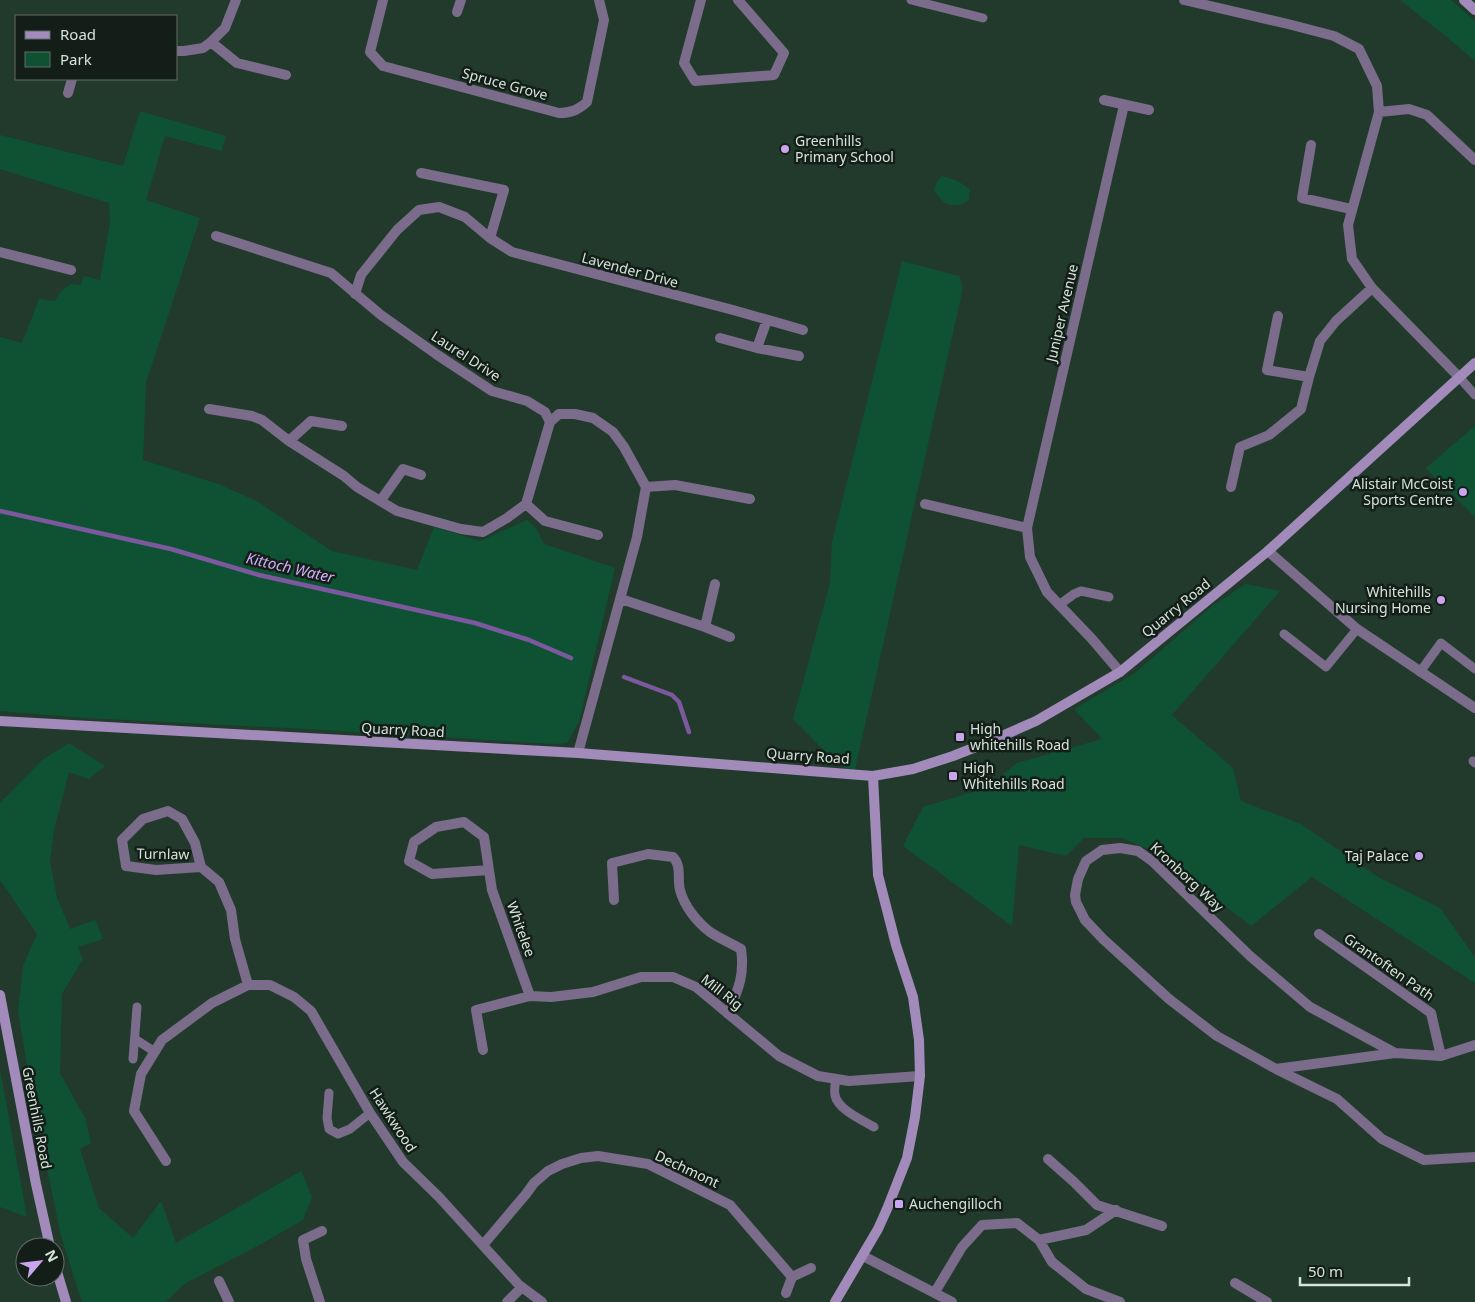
<svg xmlns="http://www.w3.org/2000/svg" width="1475" height="1302" font-family="'Noto Sans',sans-serif">
  <style>
    .green { fill: #0e5233 }
    .lines { fill: none; stroke-linecap: round; stroke-linejoin: round }
    .stream { stroke: #7c599e; stroke-width: 4.5 }
    .lane { stroke: #7a6c8a; stroke-width: 9 }
    .street { stroke: #7a6c8a; stroke-width: 10 }
    .secondary { stroke: #a28abb; stroke-width: 10 }
    .poi-dot { fill: #c9a5ee; stroke: #141e18; stroke-width: 2 }
    .labels { text-anchor: middle; stroke-width: 5; stroke-linejoin: round; paint-order: stroke }
    .street-label { font-size: 14px; fill: #d5e3da; stroke: #141e18 }
    .poi-label { font-size: 14px; fill: #d5e3da; stroke: #141e18; text-anchor: start }
    .water-label { font-size: 15px; font-style: italic; fill: #d2acf9; stroke: #141e18 }
  </style>
  <rect width="100%" height="100%" fill="#223a2c"/>
  <path class="green" d="M1400,0H1451L1475,21V61L1443,34Z
    M140,111L226,136L222,151L165,136L146,200L200,218L146,383L143,460L221,485L258,502L332,551L417,570L434,527L480,541L527,520L536,528L544,544L615,568L579,722L567,743L554,744L308,729L87,718L0,711V337L22,343L39,299L55,301L61,291L71,284L80,285L84,276L100,280L110,223L109,203L0,169V135L123,166Z
    M942,176C953,179 961,181 970,190L969,200C954,211 942,204 934,190L937,182Z
    M902,261L959,276L963,288L854,774L836,762L793,719L830,583L832,542Z
    M1475,426V517L1426,468Z
    M1246,584L1280,591L1172,715L1233,768L1241,801L1301,824L1378,877L1440,908L1475,957V983L1312,877L1251,926L1155,852L1122,838H1084L1066,856L1019,845L1012,926L903,846L923,807L986,788L1017,763L1102,739L1074,709L1135,673L1212,606Z
    M69,743L105,766L89,779L69,772L54,830L50,861L57,898L70,929L95,920L103,939L78,947L83,959L62,994L60,1073L85,1118L91,1143L80,1149L99,1208L133,1238L161,1201L176,1243L301,1171L312,1197L303,1220L263,1243L186,1283L165,1302H82L61,1236L32,1096L18,1010L23,966L37,934L0,880V803L42,760Z
    M0,1069L27,1217L0,1207Z"/>
  <g class="lines">
    <path class="stream" d="M0,511L171,549L259,575L475,623L529,640L571,658
      M624,677L672,695L679,702L689,732"/>
    <path class="lane" d="M911,0L983,18
      M1460,378L1475,395
      M1059,605L1074,594L1081,591L1109,597
      M1284,634L1326,667L1357,629
      M1420,672L1441,643L1475,669
      M1473,761L1475,763
      M135,1039L155,1052
      M133,1059L137,1007
      M836,1079C835,1084 834,1090 835,1095C837,1109 862,1120 874,1127
      M329,1093L327,1118L329,1129L338,1134L350,1129L370,1113"/>
    <path class="street" d="M383,0L370,52L383,66L559,113C571,113 578,110 587,102L604,20L599,0
      M701,0L684,63L695,81L774,75L784,53L738,0
      M1184,0L1288,24L1334,36L1359,49L1377,86L1379,112L1348,225L1352,259L1372,288L1460,378
      M457,12L461,0
      M211,42L237,63L286,75
      M176,51H184L203,48L211,42L225,28L236,0
      M68,93L72,79
      M1104,100L1149,110
      M1379,112L1409,109L1427,115L1475,160
      M1311,145L1302,198L1351,209
      M421,173L504,190L490,238
      M216,236L331,273L381,315L436,354L492,391L527,401L545,412L550,422L559,414H575L593,418L613,432L624,447L646,487L637,537L578,753
      M0,252L71,270
      M355,294L361,275L397,230L419,210L439,207L465,217L490,238L512,252L733,310L803,330
      M1278,316L1267,370L1309,377
      M720,338L757,348L767,320
      M757,348L799,356
      M209,409L252,416L262,420L289,441L344,476L357,487L397,511L461,529L483,532L507,518L526,504L550,422
      M289,441L311,421L342,426
      M646,487L675,485L750,499
      M1231,487L1240,447L1269,435L1301,409L1309,377L1320,341L1336,321L1372,288
      M381,500L403,469L421,475
      M526,504L545,521L598,535
      M925,504L1027,528L1124,105
      M1027,528L1030,557L1047,592L1092,639L1120,672
      M1268,551L1357,629L1475,708
      M621,599L705,627L715,584
      M705,627L730,637
      M201,867L156,870L126,866L122,840L143,819L168,811L182,819L195,843L201,867L219,882L231,910L235,939L248,985
      M489,870L432,874L409,861L414,842L436,827L464,822L484,837L492,890L530,996
      M614,900L612,863L648,854L673,857C682,866 677,879 680,890C684,906 697,922 710,932C719,938 730,943 741,949C745,975 738,990 728,1014
      M1319,934L1431,1013L1441,1056
      M1475,1045L1441,1056L1395,1053L1310,1007L1250,956L1152,861L1138,851L1120,848L1102,850L1086,861L1078,879L1075,895L1076,902L1085,920L1103,939L1169,999L1217,1036L1276,1069L1337,1099L1382,1139L1424,1160L1475,1157
      M483,1050L476,1010L530,996L551,997L593,992L641,977H673L696,987L779,1056L818,1076L849,1081L920,1076
      M1276,1069L1395,1053
      M1048,1159L1074,1182L1097,1205L1162,1226
      M166,1161L134,1111L141,1074L162,1040L212,1003L248,985H270L294,997L311,1011L370,1113L403,1162L439,1197L519,1285L542,1302
      M1039,1240L1086,1230L1116,1210
      M483,1245L526,1194L534,1183L548,1171L562,1164L581,1158L598,1156L648,1164L730,1205L792,1277
      M863,1256L952,1302
      M219,1281L229,1302
      M1235,1283L1267,1302
      M935,1292L962,1247L982,1225L1017,1223L1039,1240L1052,1262L1086,1289L1120,1302
      M786,1293L792,1277L811,1268
      M320,1302L306,1259L303,1240L322,1231
      M507,1302L522,1287"/>
    <path class="secondary" d="M1464,0L1475,10
      M0,721L578,753L873,776L913,769L953,756L986,743L1036,721L1120,672L1268,551L1475,363
      M0,995L36,1184L50,1247
      M55,1265L66,1302
      M835,1302L878,1229L887,1209L907,1158L915,1117L920,1076L919,1040L913,997L896,945L878,875L873,776"/>
  </g>
  <g class="poi-dot">
    <circle cx="785" cy="149" r="5"/>
    <circle cx="1463" cy="492" r="5"/>
    <circle cx="1441" cy="600" r="5"/>
    <rect x="955" y="732" width="10" height="10" rx="2.5"/>
    <rect x="948" y="771" width="10" height="10" rx="2.5"/>
    <circle cx="1419" cy="856" r="5"/>
    <rect x="894" y="1199" width="10" height="10" rx="2.5"/>
  </g>
  <g class="labels">
    <g class="street-label">
      <text transform="translate(505 84) rotate(15)" y="5">Spruce Grove</text>
      <text transform="translate(630 270) rotate(15)" y="5">Lavender Drive</text>
      <text transform="translate(1062 313) rotate(-77)" y="5">Juniper Avenue</text>
      <text transform="translate(466 356) rotate(33)" y="5">Laurel Drive</text>
      <text transform="translate(1176 608) rotate(-39)" y="5">Quarry Road</text>
      <text transform="translate(403 730) rotate(3)" y="5">Quarry Road</text>
      <text transform="translate(808 756) rotate(4)" y="5">Quarry Road</text>
      <text transform="translate(163 854) rotate(1)" y="5">Turnlaw</text>
      <text transform="translate(1187 877) rotate(43)" y="5">Kronborg Way</text>
      <text transform="translate(521 929) rotate(70)" y="5">Whitelee</text>
      <text transform="translate(1389 967) rotate(35)" y="5">Grantoften Path</text>
      <text transform="translate(722 992) rotate(38)" y="5">Mill Rig</text>
      <text transform="translate(37 1118) rotate(79)" y="5">Greenhills Road</text>
      <text transform="translate(393 1120) rotate(57)" y="5">Hawkwood</text>
      <text transform="translate(687 1169) rotate(25)" y="5">Dechmont</text>
    </g>
    <g class="poi-label">
      <text x="795" y="146">Greenhills<tspan x="795" dy="16">Primary School</tspan></text>
      <text x="1453" y="489" text-anchor="end">Alistair McCoist<tspan x="1453" dy="16">Sports Centre</tspan></text>
      <text x="1431" y="597" text-anchor="end">Whitehills<tspan x="1431" dy="16">Nursing Home</tspan></text>
      <text x="970" y="734">High<tspan x="970" dy="16">whitehills Road</tspan></text>
      <text x="963" y="773">High<tspan x="963" dy="16">Whitehills Road</tspan></text>
      <text x="1409" y="861" text-anchor="end">Taj Palace</text>
      <text x="909" y="1209">Auchengilloch</text>
    </g>
    <g class="water-label">
      <text transform="translate(290 568) rotate(13)" y="5">Kittoch Water</text>
    </g>
  </g>
  <rect x="15" y="15" width="162" height="65" fill="#141e18" stroke="#616d66"/>
  <rect x="25" y="31" width="25" height="8" fill="#a28abb" stroke="#616d66"/>
  <text x="60" y="40" font-size="15" fill="#d5e3da">Road</text>
  <rect x="25" y="52" width="25" height="15" fill="#0e5233" stroke="#616d66"/>
  <text x="60" y="65" font-size="15" fill="#d5e3da">Park</text>
  <g transform="translate(40 1262) rotate(62)"><circle r="24" fill="#141e18" stroke="#616d66"/>
  <path d="M0-4L9 19L0 12L-9 19Z" fill="#c9a5ee"/>
  <text y="-8" font-size="14" font-weight="bold" text-anchor="middle" fill="#d5e3da">N</text>
  </g>
  <path d="M1300 1277v8h109v-8" fill="none" stroke="#d5e3da" stroke-width="2.5"/>
  <text x="1308" y="1277" font-size="15" fill="#d5e3da" stroke="#141e18" stroke-width="4" paint-order="stroke">50 m</text>
</svg>
